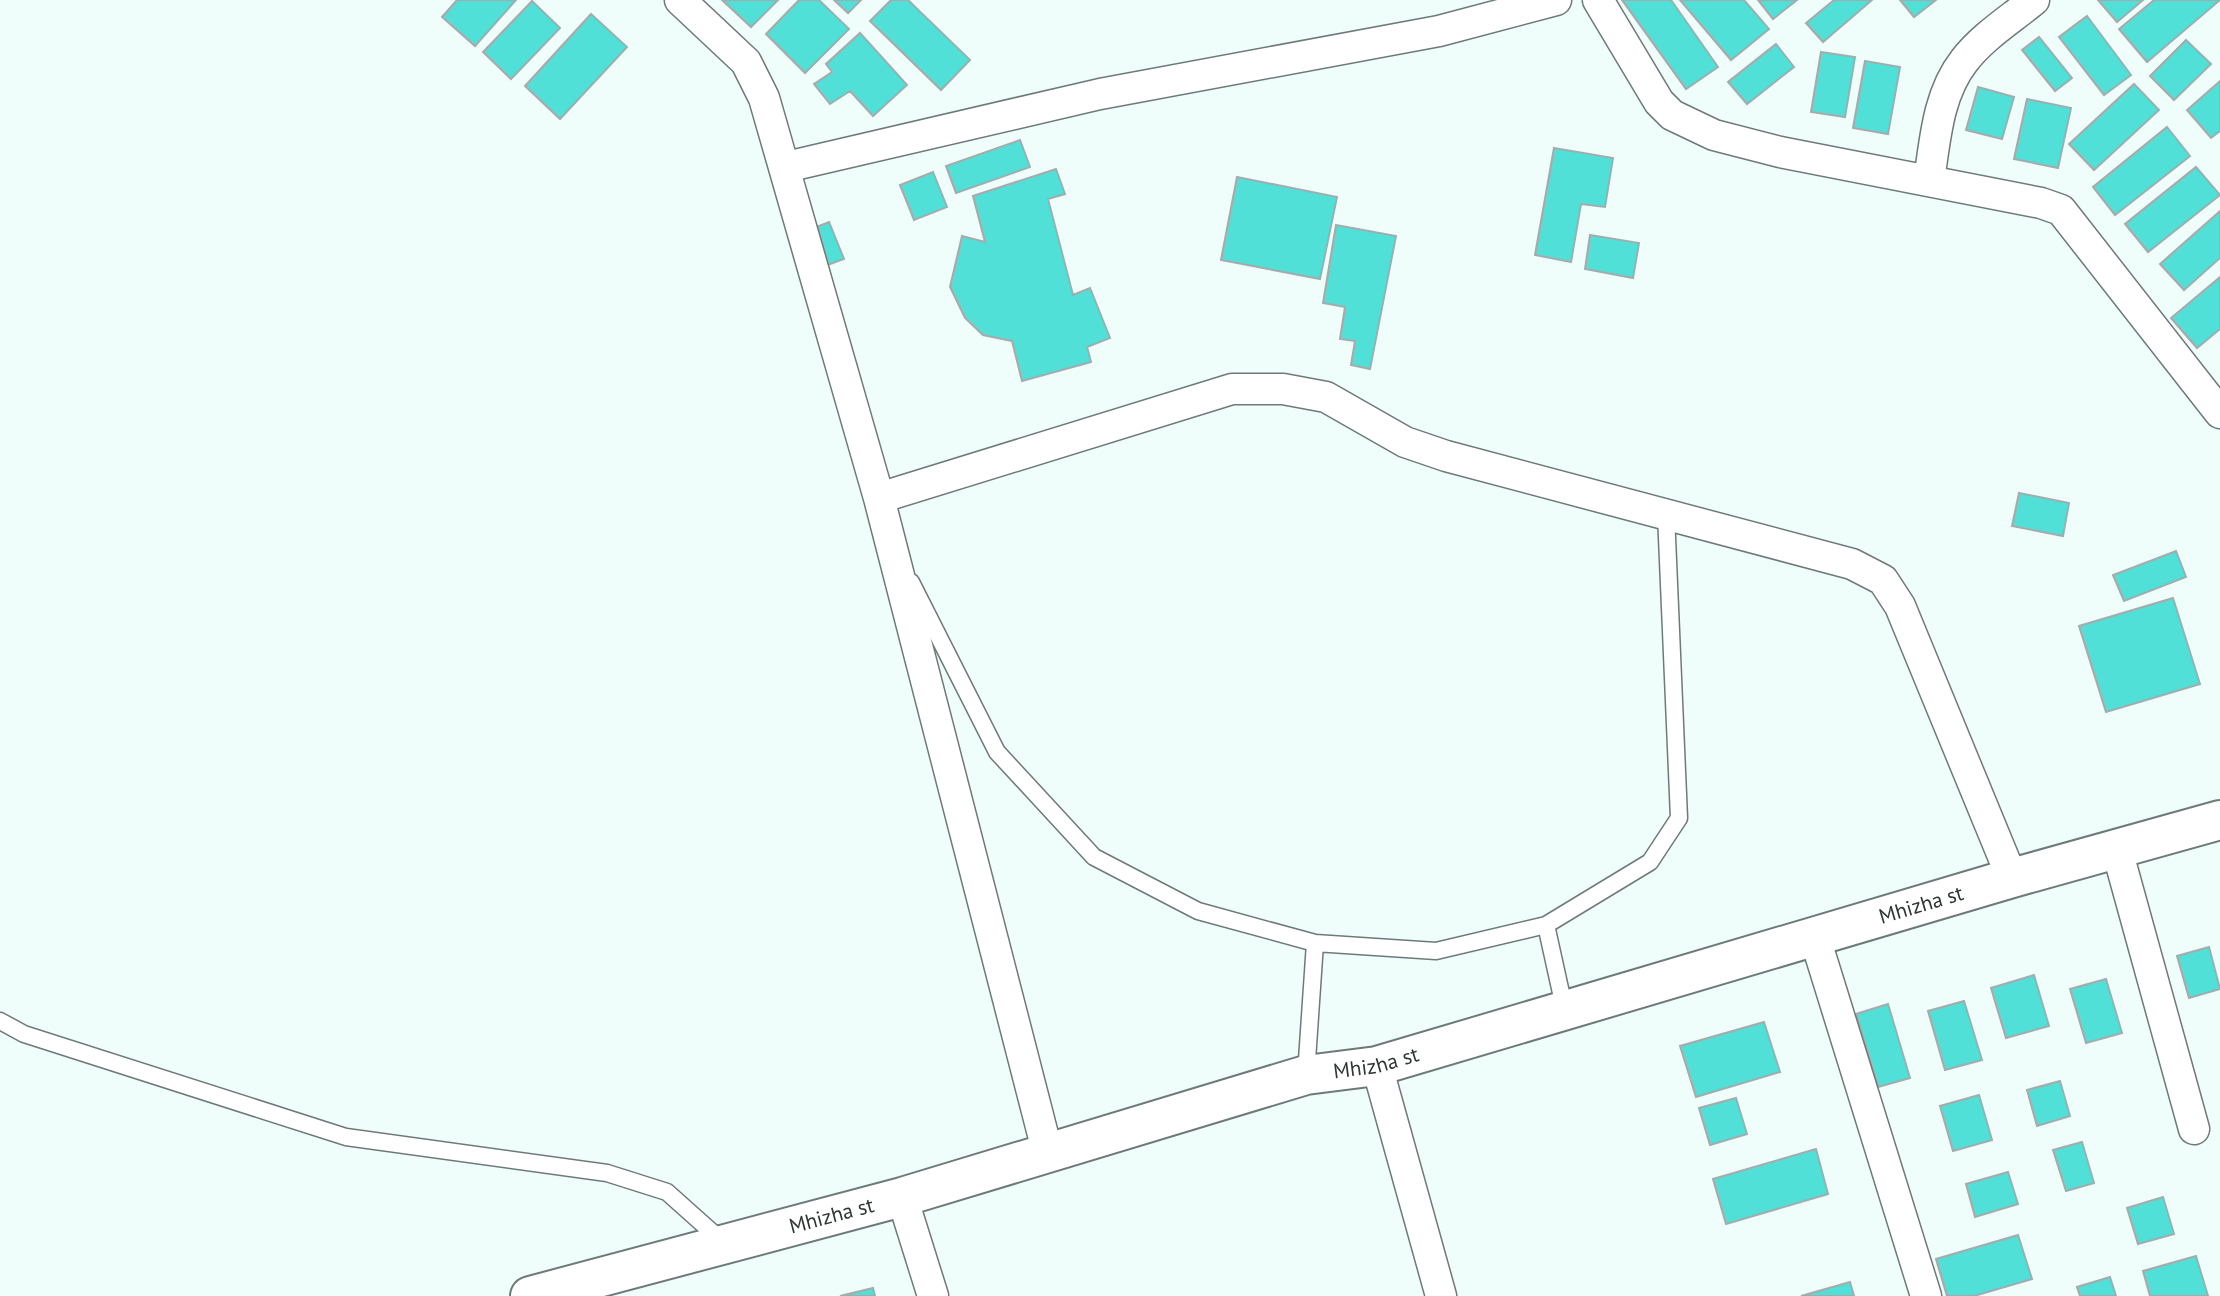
<svg xmlns="http://www.w3.org/2000/svg" width="2220" height="1296" font-family="'PT Sans',sans-serif">
  <style>
    .building { fill: #51e0d7; stroke: #a0adac; stroke-width: 2 }
    .lines { fill: none; stroke-linecap: round; stroke-linejoin: round }
    .lane-casing { stroke: #6e7a79; stroke-width: 19 }
    .street-casing { stroke: #6e7a79; stroke-width: 33 }
    .secondary-casing { stroke: #6e7a79; stroke-width: 42 }
    .lane { stroke: #fff; stroke-width: 16 }
    .street { stroke: #fff; stroke-width: 30 }
    .secondary { stroke: #fff; stroke-width: 38 }
    .labels { text-anchor: middle; stroke-width: 6; stroke-linejoin: round; paint-order: stroke }
    .street-label { font-size: 21px; fill: #2f3534; stroke: #effdfb }
  </style>
  <rect width="100%" height="100%" fill="#effdfb"/>
  <path class="building" d="M457,0H516L475,46L442,17Z
    M722,0H778L751,27Z
    M799,0H819L849,29L805,73L766,34Z
    M834,0H861L848,13Z
    M891,0H908L970,60L941,90L870,21Z
    M1622,0H1671L1718,67L1686,89Z
    M1680,0H1744L1769,29L1731,60Z
    M1758,0H1797L1773,19Z
    M1834,0H1872L1823,42L1806,23Z
    M1900,0H1936L1914,17Z
    M2098,0H2143L2117,22Z
    M2154,0H2220L2147,62L2119,29Z
    M532,1L560,28L511,79L483,52Z
    M591,14L627,47L560,119L525,86Z
    M2087,16L2131,75L2104,95L2059,37Z
    M860,33L907,85L873,116L850,91L830,104L814,84L832,72L826,64Z
    M2039,37L2072,78L2055,91L2022,50Z
    M2186,40L2211,64L2174,100L2150,76Z
    M1776,44L1794,67L1747,104L1728,82Z
    M1821,52L1855,57L1845,117L1811,112Z
    M1865,61L1900,67L1888,134L1853,128Z
    M2220,81V131L2211,138L2187,110Z
    M2134,84L2159,110L2094,170L2069,144Z
    M1978,87L2014,97L2002,139L1966,130Z
    M2027,99L2071,108L2058,168L2014,159Z
    M2167,127L2190,156L2115,215L2093,187Z
    M1020,140L1030,167L956,193L946,166Z
    M1554,148L1613,158L1605,207L1581,204L1571,262L1535,255Z
    M2196,167L2220,195L2148,252L2125,224Z
    M1056,169L1065,194L1048,199L1073,295L1090,288L1110,338L1087,347L1091,362L1022,381L1012,341L983,335L965,318L950,287L962,236L985,242L973,196Z
    M933,172L947,207L914,220L900,185Z
    M1237,177L1337,197L1320,279L1221,260Z
    M2220,211V258L2184,290L2160,264Z
    M829,222L844,259L825,266L811,229Z
    M1336,225L1396,236L1370,369L1351,365L1355,341L1340,339L1345,307L1323,303Z
    M1590,235L1639,243L1633,278L1585,269Z
    M2220,277V329L2197,348L2171,318Z
    M2019,493L2069,503L2063,536L2012,526Z
    M2176,551L2186,577L2124,601L2113,575Z
    M2173,598L2200,684L2106,712L2079,626Z
    M2209,947L2220,989L2189,998L2177,956Z
    M2034,975L2049,1026L2006,1038L1991,988Z
    M2106,979L2122,1033L2086,1043L2070,989Z
    M1964,1001L1982,1060L1945,1070L1928,1011Z
    M1888,1004L1910,1078L1878,1087L1856,1014Z
    M1764,1022L1780,1072L1696,1097L1680,1046Z
    M2060,1081L2070,1116L2037,1126L2027,1090Z
    M1979,1095L1992,1140L1953,1151L1940,1106Z
    M1736,1098L1747,1134L1710,1145L1699,1108Z
    M2082,1142L2094,1183L2066,1191L2053,1150Z
    M1816,1149L1828,1194L1726,1224L1713,1179Z
    M2008,1172L2018,1204L1975,1217L1966,1184Z
    M2163,1197L2174,1234L2138,1244L2127,1208Z
    M2018,1235L2032,1279L1974,1296H1947L1936,1259Z
    M2196,1256L2208,1296H2150L2143,1271Z
    M2110,1277L2116,1296H2080L2077,1287Z
    M1850,1282L1854,1296H1801Z
    M873,1288L875,1296H840Z"/>
  <g class="lines">
    <g class="lane-casing">
      <path id="lane" d="M911,582L997,752L1094,857L1198,911L1315,943L1306,1075
        M1546,925L1650,862L1679,818L1666,514
        M1315,943L1436,951L1546,925L1565,1011
        M0,1021L24,1034L346,1137L607,1173L667,1192L723,1242"/>
    </g>
    <g class="street-casing">
      <path id="street" d="M680,0L746,62L764,98L879,498L1048,1154
        M1598,0L1659,102L1672,115L1714,135L1780,152L2041,203L2061,210L2220,413
        M786,167L1100,94L1439,31L1556,0
        M1929,181C1935,140 1938,94 1964,61C1982,37 2011,19 2034,0
        M879,498L1232,389H1283L1326,397L1405,442L1446,456L1852,564L1883,580L1900,606L2012,878
        M2117,850L2194,1129
        M1815,938L1926,1296
        M1377,1066L1441,1296
        M902,1197L933,1296"/>
    </g>
    <g class="secondary-casing">
      <g id="secondary">
        <path id="s1" d="M530,1296L902,1197L1306,1075L1377,1066L2012,878L2220,820"/>
      </g>
    </g>
    <use href="#lane" class="lane"/>
    <use href="#street" class="street"/>
    <use href="#secondary" class="secondary"/>
  </g>
  <g class="labels">
    <g class="street-label">
      <text dy="7" stroke="none"><textPath href="#s1" startOffset="1446">Mhizha st</textPath></text>
      <text dy="7" stroke="none"><textPath href="#s1" startOffset="878">Mhizha st</textPath></text>
      <text dy="7" stroke="none"><textPath href="#s1" startOffset="312">Mhizha st</textPath></text>
    </g>
  </g>
</svg>
